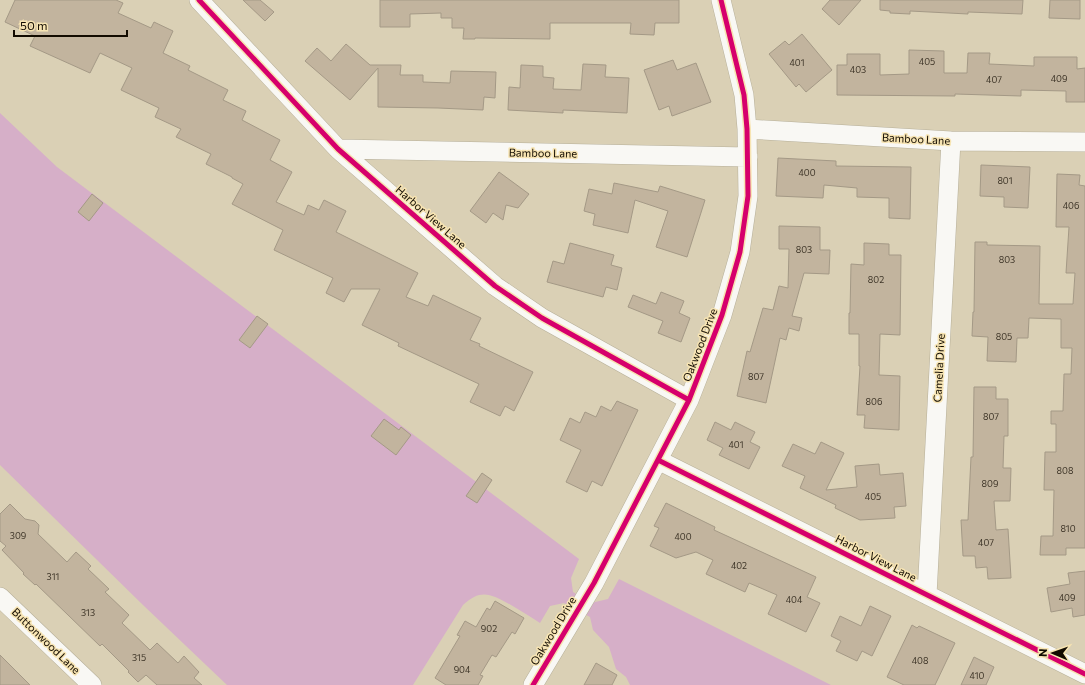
<svg xmlns="http://www.w3.org/2000/svg" width="1085" height="685" font-family="Commissioner,sans-serif">
  <style>
    .water { fill: #d6afc8 }
    .building { fill: #c2b49e; stroke: #a49986 }
    .lines { fill: none; stroke-linecap: round; stroke-linejoin: round }
    .minor-casing { stroke: #b6af99; stroke-width: 20 }
    .minor { stroke: #f9f8f4; stroke-width: 19 }
    .cycleway-casing { stroke: #f7e4b2; stroke-width: 8 }
    .cycleway { stroke: #d6006c; stroke-width: 5 }
    .labels { text-anchor: middle; stroke-width: 3; stroke-linejoin: round; paint-order: stroke }
    .number-label { font-size: 9px; fill: #3e3528 }
    .street-label { font-size: 11px; fill: #120b00; stroke: #f7e4b2 }
  </style>
  <rect width="100%" height="100%" fill="#dad0b5"/>
  <path class="water" d="M0,113L57,167L579,559L571,578L573,592L591,603L608,599L619,579L831,685H630L626,677L616,669L609,647L593,630L590,617L564,603L550,606L540,623C531,617 521,611 511,605C491,594 481,588 463,605L413,685H227L143,605L0,465Z"/>
  <path class="building" d="M15,0H116L123,3L118,13L151,28L154,22L173,31L163,53L190,66L188,70L228,90L223,100L246,111L242,120L280,140L270,160L292,172L276,202L304,215L308,205L319,210L324,200L346,211L336,232L418,273L406,297L428,306L433,295L481,318L470,340L480,344L479,346L533,372L514,411L505,406L500,416L470,402L479,384L398,346L399,343L362,325L380,289H351L344,302L326,293L333,278L274,250L283,230L232,204L243,184L232,178V177L206,164L211,154L176,137L181,129L155,117L159,108L121,90L132,68L100,53L90,73L30,46L35,36L5,22Z
    M243,0H260L274,12L265,21Z
    M380,0H679V23H655L654,35L630,34L631,23H550V39L475,38V39H463L464,28H452V18H441V13L410,14V27H380Z
    M830,0H861L839,25L822,9Z
    M880,0H1023L1022,14L968,12V14L910,11V14L890,13V11L880,10Z
    M1050,0H1080V19L1049,18Z
    M802,34L832,70L806,92L799,84L796,87L769,54L785,41L789,45Z
    M346,44L370,65H401L400,75H423V82L450,83L451,71L496,72L495,98L484,97L483,110L438,108L378,107V68L350,100L305,61L317,48L331,61Z
    M909,50L944,51V73H967L968,53H990L989,64L1034,66V57H1077V69L1085,68V102H1066V91L1021,90V96L955,94V96L837,95V65H847V54H880V75L909,74Z
    M673,60L677,70L696,63L711,102L672,116L669,106L659,110L644,70Z
    M583,64L606,65L605,77L629,78L627,113L563,110V113L508,110L509,87L520,88L521,65L543,66V77L554,78L553,89L581,90Z
    M778,158L836,161V166L911,167L910,219L889,218V198L857,197V188L824,185L823,198L776,196Z
    M981,165L1030,167L1028,208L1004,207V197L980,196Z
    M499,172L529,194L518,208L506,205L503,220L493,213L486,223L470,211Z
    M1057,174L1080,175L1079,185L1085,186V548H1066V555H1040L1041,536H1053L1054,490H1044L1045,452H1056V424H1051V411H1063L1064,374H1071L1072,348H1061V319L1029,318L1028,338H1017L1016,362L987,361L988,337L972,336L973,312H974L975,242H987V245L1040,246L1039,304H1073L1075,273H1066L1069,227H1056Z
    M614,183L658,192L660,186L705,200L687,257L656,247L668,211L635,200L628,233L593,225L595,214L584,211L589,189L612,194Z
    M92,194L103,203L89,221L78,212Z
    M779,226L820,227V250H830L829,274L804,273L792,316L802,318L799,331L789,328L786,340L780,338L766,403L737,396L747,351L750,352L763,308L773,310L779,286L788,288L789,249H779Z
    M570,243L614,255L611,265L622,268L617,290L606,287L603,297L547,282L553,261L564,264Z
    M864,243L889,244V255H901L900,335L880,334L879,375L900,376L899,430L864,428L865,415H857L860,366H859V334H849V313H850L851,264L864,265Z
    M661,292L684,301L679,313L690,318L681,342L658,333L663,321L628,307L633,295L656,304Z
    M257,316L268,324L250,348L239,340Z
    M974,387H996V399H1008V436H1004L1003,468H1011L1010,501H994L996,530L1008,529L1011,578L988,579L987,567L976,568L975,556H963L961,520H968L971,457H973Z
    M617,401L638,410L602,486L592,481L587,492L566,482L581,450L560,440L570,418L580,423L585,412L596,417L601,406L611,411Z
    M384,419L399,430L401,427L411,435L396,455L371,436Z
    M715,422L731,430L735,422L755,432L750,442L760,447L749,469L719,455L723,448L707,440Z
    M821,442L844,453L826,490L857,487L855,466L879,464L880,475L903,473L906,506L894,507L895,518L860,520L835,508L836,505L800,488L805,476L782,466L793,444L815,454Z
    M482,473L492,480L477,503L466,496Z
    M666,503L715,527L714,530L816,577L807,597L820,603L806,632L768,614L777,595L749,583L745,592L706,574L713,560L696,552L676,558L650,546L659,528L654,526Z
    M10,504L25,519L35,521L39,525L38,534L67,562L76,552L91,566L88,569L109,589L105,592L129,615L122,623L150,650L157,643L178,663L184,656L199,672L194,678L202,685H157L146,675L138,682L128,672L129,671L102,644L100,646L36,584L35,585L23,574L24,573L2,550L6,546L0,541V514Z
    M1085,571V615L1073,617L1072,608L1051,612L1047,588L1070,584L1068,573Z
    M495,601L524,618L515,634L512,632L496,657L492,655L480,675L483,676L478,685H446L435,678L460,636L457,635L465,621L476,627L487,608L490,610Z
    M870,606L891,616L872,656L862,651L857,661L836,651L841,641L831,636L840,616L861,626Z
    M912,625L917,628L919,626L955,643L935,685H904L887,677Z
    M0,655L30,685H0Z
    M974,657L994,667L986,685H961Z
    M596,663L617,675L612,685H584Z"/>
  <g class="lines">
    <g class="minor-casing">
      <path id="minor" d="M199,0L338,149L495,286L542,318L689,400
        M747,129L951,141L1085,142
        M338,149L748,157
        M658,460L1085,674
        M927,595L951,141
        M0,597L92,685
        M533,685L594,583L689,400L722,315L740,252L748,196L747,129L744,95L721,0"/>
    </g>
    <use href="#minor" class="minor"/>
    <g class="cycleway-casing">
      <path id="cycleway" d="M199,0L338,149L495,286L542,318L689,400
        M658,460L1085,674
        M533,685L594,583L689,400L722,315L740,252L748,196L747,129L744,95L721,0"/>
    </g>
    <use href="#cycleway" class="cycleway"/>
  </g>
  <g class="labels">
    <g class="number-label">
      <text x="927" y="65">405</text>
      <text x="797" y="66">401</text>
      <text x="858" y="73">403</text>
      <text x="1059" y="82">409</text>
      <text x="994" y="83">407</text>
      <text x="807" y="176">400</text>
      <text x="1005" y="184">801</text>
      <text x="1071" y="209">406</text>
      <text x="804" y="253">803</text>
      <text x="1007" y="263">803</text>
      <text x="876" y="283">802</text>
      <text x="1004" y="340">805</text>
      <text x="756" y="380">807</text>
      <text x="874" y="405">806</text>
      <text x="991" y="420">807</text>
      <text x="736" y="448">401</text>
      <text x="1065" y="474">808</text>
      <text x="990" y="487">809</text>
      <text x="873" y="500">405</text>
      <text x="1068" y="532">810</text>
      <text x="18" y="539">309</text>
      <text x="683" y="540">400</text>
      <text x="986" y="546">407</text>
      <text x="739" y="569">402</text>
      <text x="53" y="580">311</text>
      <text x="1067" y="601">409</text>
      <text x="794" y="603">404</text>
      <text x="88" y="616">313</text>
      <text x="489" y="632">902</text>
      <text x="139" y="661">315</text>
      <text x="920" y="664">408</text>
      <text x="462" y="673">904</text>
      <text x="977" y="679">410</text>
    </g>
    <g class="street-label">
      <text transform="translate(916 139) rotate(3)" y="4">Bamboo Lane</text>
      <text transform="translate(543 153) rotate(1)" y="4">Bamboo Lane</text>
      <text transform="translate(431 217) rotate(41)" y="4">Harbor View Lane</text>
      <text transform="translate(700 345) rotate(-69)" y="4">Oakwood Drive</text>
      <text transform="translate(939 368) rotate(-87)" y="4">Camelia Drive</text>
      <text transform="translate(876 558) rotate(27)" y="4">Harbor View Lane</text>
      <text transform="translate(553 631) rotate(-59)" y="4">Oakwood Drive</text>
      <text transform="translate(46 641) rotate(44)" y="4">Buttonwood Lane</text>
    </g>
  </g>
  <g transform="translate(1053 653) rotate(272)" stroke="#f7e4b2" stroke-width="3" paint-order="stroke">
  <path d="M0-3L7 15L0 10L-7 15Z" fill="#120b00"/>
  <text y="-6" font-size="11" font-weight="bold" text-anchor="middle" fill="#120b00">N</text>
  </g>
  <path d="M14 30v6h113v-6" fill="none" stroke="#120b00" stroke-width="2"/>
  <text x="20" y="30" font-size="12" fill="#120b00" stroke="#f7e4b2" stroke-width="3" paint-order="stroke">50 m</text>
</svg>
